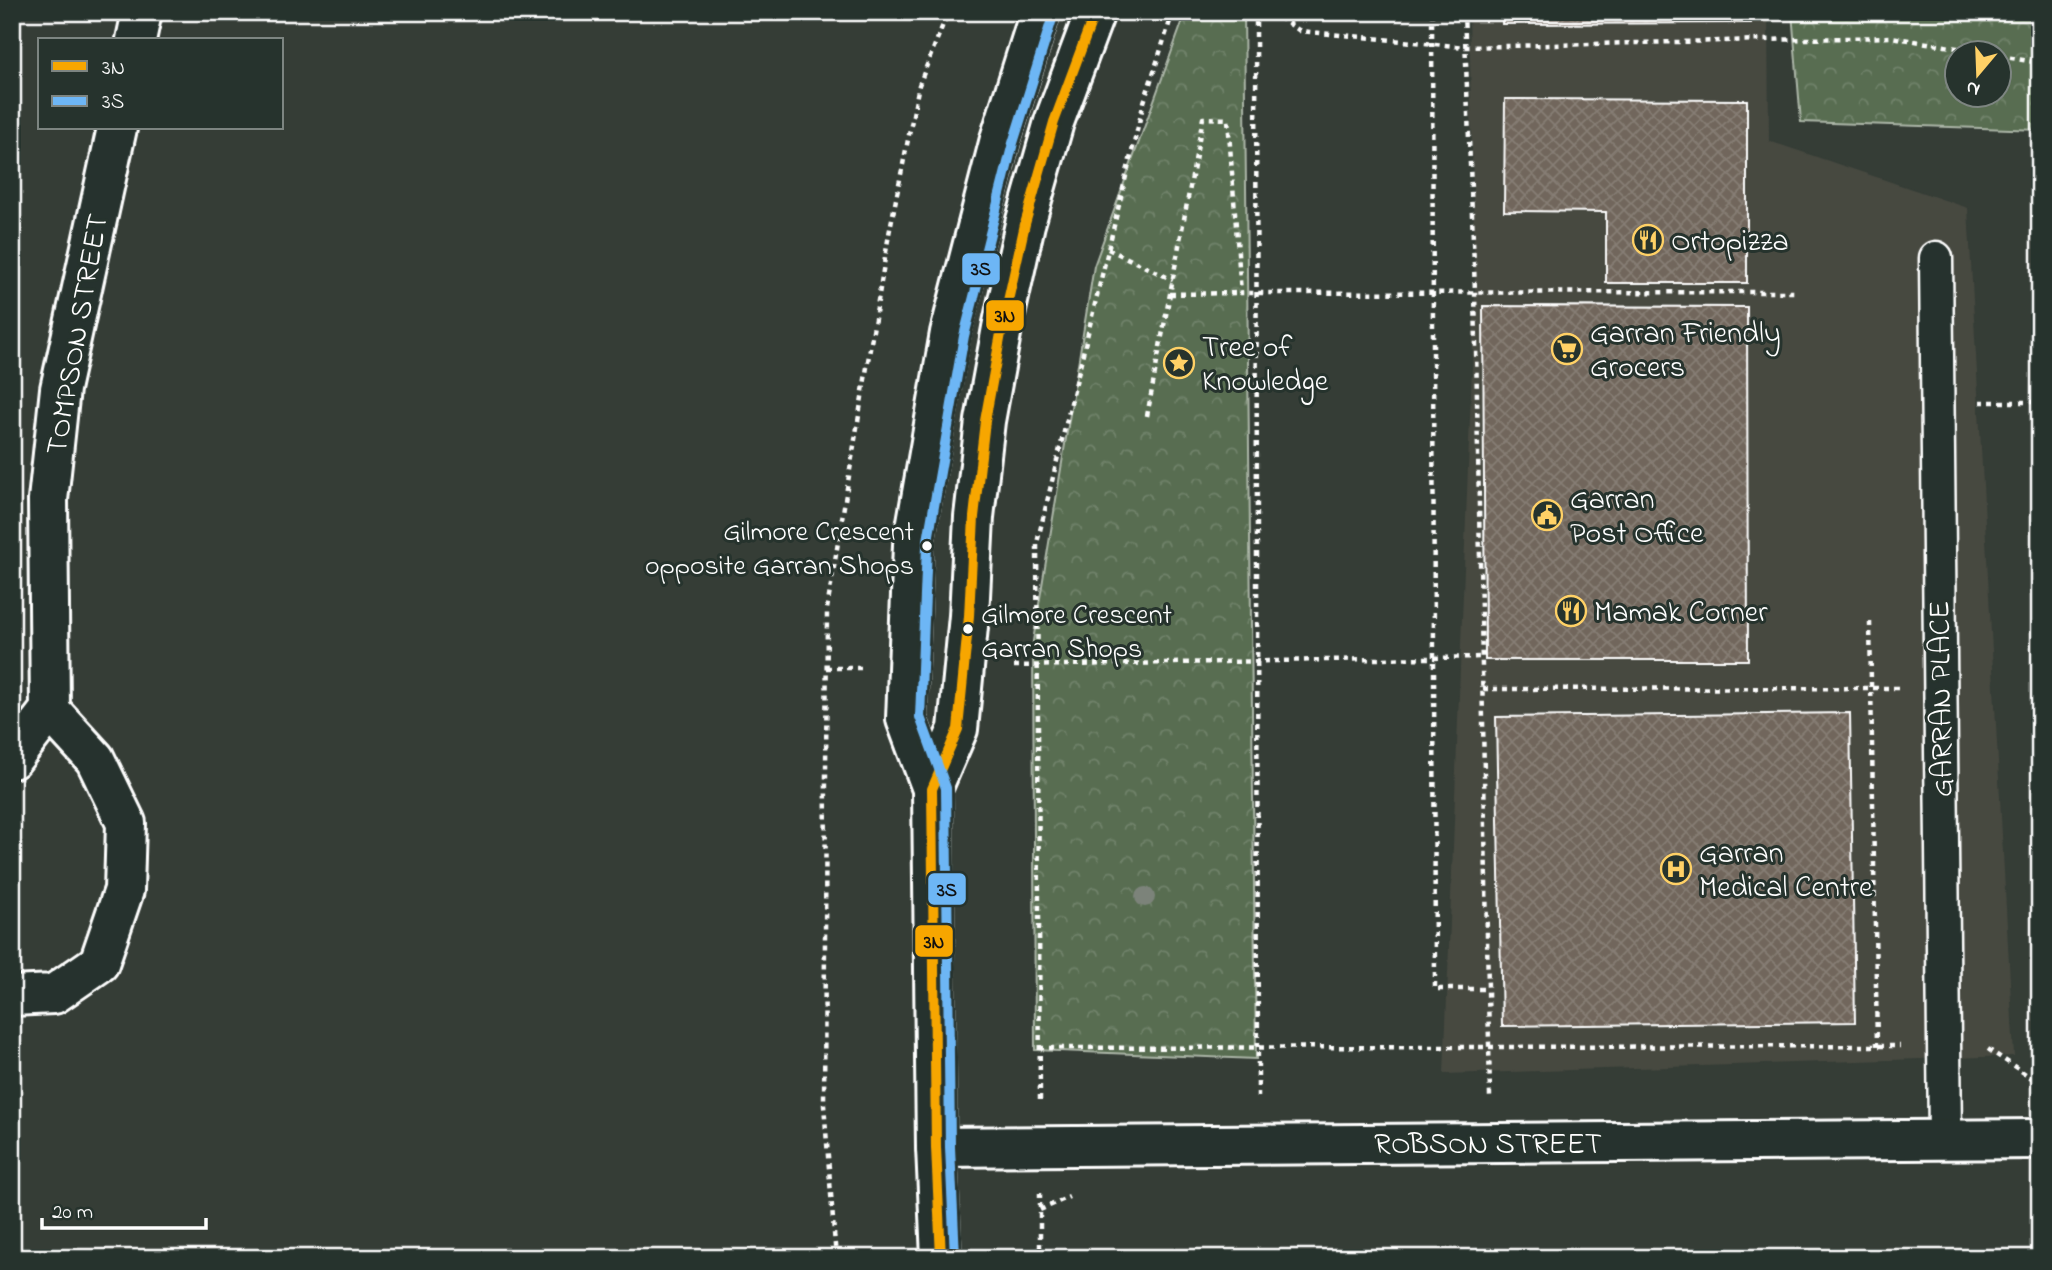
<svg xmlns="http://www.w3.org/2000/svg" width="2052" height="1270" font-family="'Indie Flower',sans-serif">
  <style>
    .built { fill: #474941 }
    .park { fill: url(#park-crowns); stroke: #acb6a8; stroke-width: 2; fill-rule: evenodd }
    .building { fill: url(#building-cross-hatch); stroke: #fff; stroke-width: 2 }
    .lines { fill: none; stroke-linecap: round; stroke-linejoin: round }
    .lane-casing { stroke: #fff; stroke-width: 37 }
    .street-casing { stroke: #fff; stroke-width: 44 }
    .secondary-casing { stroke: #fff; stroke-width: 44 }
    .path { stroke: #fff; stroke-width: 4.5; stroke-dasharray: 5 5; stroke-linecap: butt }
    .lane { stroke: #26332d; stroke-width: 32 }
    .street { stroke: #26332d; stroke-width: 38 }
    .secondary { stroke: #26332d; stroke-width: 38 }
    .bus-1-casing { stroke: #26332d; stroke-width: 16 }
    .bus-2-casing { stroke: #26332d; stroke-width: 16 }
    .bus-1 { stroke: #f7a600; stroke-width: 10 }
    .bus-2 { stroke: #6db6f5; stroke-width: 10 }
    .tree { fill: #7b837a }
    .bus-dot { fill: #fff; stroke: #26332d; stroke-width: 2.5 }
    .labels { text-anchor: middle; stroke-width: 6; stroke-linejoin: round; paint-order: stroke }
    .bus-label { font-size: 28px; fill: #fff; stroke: #26332d; text-anchor: end }
    .poi-label { font-size: 30px; fill: #fff; stroke: #26332d; text-anchor: start }
    .street-label { font-size: 30px; fill: #fff; stroke: #26332d }
    .line-badge { stroke: #26332d; stroke-width: 2.5 }
    .pale-badge-label { font-size: 19px; text-anchor: middle; font-weight: bold; fill: #111 }
  </style>
  <defs>
    <pattern id="park-crowns" width="20" height="18" patternUnits="userSpaceOnUse" patternTransform="scale(1.75)"><rect width="20" height="18" fill="#586d51"/><path d="M2 6a3 3 0 1 1 6 0M12 15a3 3 0 1 1 6 0" fill="none" stroke="#71836b"/></pattern>
    <pattern id="building-cross-hatch" width="8" height="8" patternUnits="userSpaceOnUse" patternTransform="scale(1.75)"><rect width="8" height="8" fill="#71665b"/><path d="M0 0l8 8M0 8l8-8" fill="none" stroke="#867d74"/></pattern>
  </defs>
  <rect width="100%" height="100%" fill="#353d36"/>
  <filter id="ink" filterUnits="userSpaceOnUse"><feTurbulence type="fractalNoise" baseFrequency=".0143" numOctaves="2"/><feDisplacementMap in="SourceGraphic" scale="14" xChannelSelector="R" yChannelSelector="G"/><feConvolveMatrix kernelMatrix="1 2 1 2 8 2 1 2 1" color-interpolation-filters="sRGB"/></filter>
  <g filter="url(#ink)">
    <path class="built" d="M1469,12H1768L1769,141L1968,208L2014,1056L1444,1074L1475,291Z"/>
    <path class="park" d="M1186,12H1244L1256,1059L1035,1050L1033,641L1094,266Z
      M1792,12H2040V130L1801,122ZM1958,52H2000V94H1958Z"/>
    <path class="building" d="M1502,12H1751V23L1502,24Z
      M1505,99L1747,100V283H1606V212L1504,211Z
      M1483,306L1747,307L1748,660H1485Z
      M1850,713L1855,1022L1502,1026L1496,717Z"/>
    <g class="lines">
      <g class="lane-casing">
        <path id="lane" d="M1936,258L1945,1139"/>
      </g>
      <g class="street-casing">
        <path id="street" d="M136,40L142,12
          M12,759L50,710L48,500L60,389L117,128
          M12,996L54,994L99,963L124,890L126,823L95,759L50,710
          M936,1147L2040,1139"/>
      </g>
      <g class="secondary-casing">
        <path id="secondary" d="M932,789L958,729L969,616L974,517L985,421L1002,328L1025,224L1054,122L1095,12
          M941,1258L936,1147L932,789L906,719L913,545L950,333L1000,139L1040,12"/>
      </g>
      <path class="path" d="M1256,12L1258,1097
        M1271,12L1300,31L1465,47L1891,37L1981,52
        M1432,12L1435,989H1488
        M1464,12L1475,291L1490,1097
        M2000,56L2040,63
        M1108,249L1173,280
        M1170,294L1241,293
        M1980,402H2040
        M1147,416L1203,118L1228,119L1241,293L1796,292
        M1870,622L1877,1046
        M1014,666L1482,657
        M826,668H861
        M1483,689L1898,688
        M1039,1048L1900,1046
        M1988,1049L2033,1079H2040
        M1040,1100L1037,543L1144,102L1173,12
        M1040,1210L1069,1197
        M836,1258L824,1105L827,609L889,234L919,85L948,12
        M1040,1258V1193"/>
      <use href="#lane" class="lane"/>
      <use href="#street" class="street"/>
      <use href="#secondary" class="secondary"/>
      <g class="bus-1-casing">
        <path id="bus-1" d="M941,1258L936,1147L932,789L958,729L969,616L974,517L985,421L1002,328L1025,224L1054,122L1095,12"/>
      </g>
      <g class="bus-2-casing">
        <path id="bus-2" d="M955,1257L950,1147L946,788L920,717L927,546L964,336L1013,143L1053,16"/>
      </g>
      <use href="#bus-1" class="bus-1"/>
      <use href="#bus-2" class="bus-2"/>
    </g>
    <circle class="tree" cx="1145" cy="897" r="10"/>
  </g>
  <defs>
    <g id="restaurant-ring" transform="scale(1.575)"><circle r="9.5" fill="#26332d" stroke="#ffd166" stroke-width="1.5"/><path d="M-5-6h1v4h1v-4h1v4h1v-4h1v5L-1.5 .5V6h-2V.5L-5-1ZM5-6V6H3V1.5H1.5Q1.5-4 5-6Z" fill="#ffd166"/></g>
    <g id="supermarket-ring" transform="scale(1.575)"><circle r="9.5" fill="#26332d" stroke="#ffd166" stroke-width="1.5"/><path d="M-6-5.5h2.5l.6 2H6L4.5 2H-2.5L-4.4-4H-6ZM-1.5 3.2a1.3 1.3 0 1 0 .1 0ZM3 3.2a1.3 1.3 0 1 0 .1 0Z" fill="#ffd166"/></g>
    <g id="sight-ring" transform="scale(1.575)"><circle r="9.5" fill="#26332d" stroke="#ffd166" stroke-width="1.5"/><path d="M0-6L1.8-2.2L6-1.7L2.9 1.2L3.7 5.4L0 3.3L-3.7 5.4L-2.9 1.2L-6-1.7L-1.8-2.2Z" fill="#ffd166"/></g>
    <g id="civic-ring" transform="scale(1.575)"><circle r="9.5" fill="#26332d" stroke="#ffd166" stroke-width="1.5"/><path d="M-.6-6.5H3V-4.5H.6V-3L4-1V1h2V6H-6V1h2V-1L-.6-3ZM-1.2 2.5V6h2.4V2.5Z" fill="#ffd166"/></g>
    <g id="hospital-ring" transform="scale(1.575)"><circle r="9.5" fill="#26332d" stroke="#ffd166" stroke-width="1.5"/><path d="M-5-5h3v3.5h4V-5h3V5h-3V1.5h-4V5h-3Z" fill="#ffd166"/></g>
  </defs>
  <g fill-rule="evenodd">
    <use href="#restaurant-ring" x="1648" y="240"/>
    <use href="#supermarket-ring" x="1567" y="349"/>
    <use href="#sight-ring" x="1179" y="363"/>
    <use href="#civic-ring" x="1547" y="515"/>
    <use href="#restaurant-ring" x="1571" y="611"/>
    <use href="#hospital-ring" x="1676" y="869"/>
  </g>
  <g class="bus-dot">
    <circle cx="927" cy="546" r="6"/>
    <circle cx="968" cy="629" r="6"/>
  </g>
  <g class="labels">
    <g class="bus-label">
      <text x="914" y="540">Gilmore Crescent<tspan x="914" dy="34">opposite Garran Shops</tspan></text>
      <text x="981" y="623" text-anchor="start">Gilmore Crescent<tspan x="981" dy="34">Garran Shops</tspan></text>
    </g>
    <g class="poi-label">
      <text x="1671" y="250">Ortopizza</text>
      <text x="1590" y="342">Garran Friendly<tspan x="1590" dy="34">Grocers</tspan></text>
      <text x="1202" y="356">Tree of<tspan x="1202" dy="34">Knowledge</tspan></text>
      <text x="1570" y="508">Garran<tspan x="1570" dy="34">Post Office</tspan></text>
      <text x="1594" y="621">Mamak Corner</text>
      <text x="1699" y="862">Garran<tspan x="1699" dy="34">Medical Centre</tspan></text>
    </g>
    <g class="street-label">
      <text transform="translate(76 334) rotate(-80)" y="10">TOMPSON STREET</text>
      <text transform="translate(1940 699) rotate(-91)" y="10">GARRAN PLACE</text>
      <text x="1488" y="1153">ROBSON STREET</text>
    </g>
  </g>
  <g class="line-badge">
    <rect x="961" y="252" width="40" height="34" rx="7" fill="#6db6f5"/>
    <rect x="985" y="299" width="40" height="33" rx="7" fill="#f7a600"/>
    <rect x="927" y="872" width="40" height="34" rx="7" fill="#6db6f5"/>
    <rect x="914" y="924" width="40" height="34" rx="7" fill="#f7a600"/>
  </g>
  <g class="pale-badge-label">
    <text x="981" y="275">3S</text>
    <text x="1005" y="322">3N</text>
    <text x="947" y="896">3S</text>
    <text x="934" y="948">3N</text>
  </g>
  <rect width="2052" height="1270" fill="none" stroke="#26332d" stroke-width="42"/>
  <rect x="21" y="21" width="2010" height="1228" fill="none" stroke="#fff" stroke-width="2.5" filter="url(#ink)"/>
  <rect x="38" y="38" width="245" height="91" fill="#26332d" stroke="#7d8581" stroke-width="2"/>
  <rect x="52" y="61" width="35" height="10" fill="#f7a600" stroke="#7d8581" stroke-width="2"/>
  <text x="102" y="74" font-size="21" fill="#ffffff">3N</text>
  <rect x="52" y="96" width="35" height="10" fill="#6db6f5" stroke="#7d8581" stroke-width="2"/>
  <text x="102" y="108" font-size="21" fill="#ffffff">3S</text>
  <g transform="translate(1978 74) rotate(199)"><circle r="33" fill="#26332d" stroke="#7d8581" stroke-width="2"/>
  <path d="M0-5L12 26L0 18L-12 26Z" fill="#ffd166"/>
  <text y="-10" font-size="19" font-weight="bold" text-anchor="middle" fill="#ffffff">N</text>
  </g>
  <path d="M42 1218v10h164v-10" fill="none" stroke="#ffffff" stroke-width="3.5"/>
  <text x="52" y="1218" font-size="21" fill="#ffffff" stroke="#26332d" stroke-width="5" paint-order="stroke">20 m</text>
</svg>
